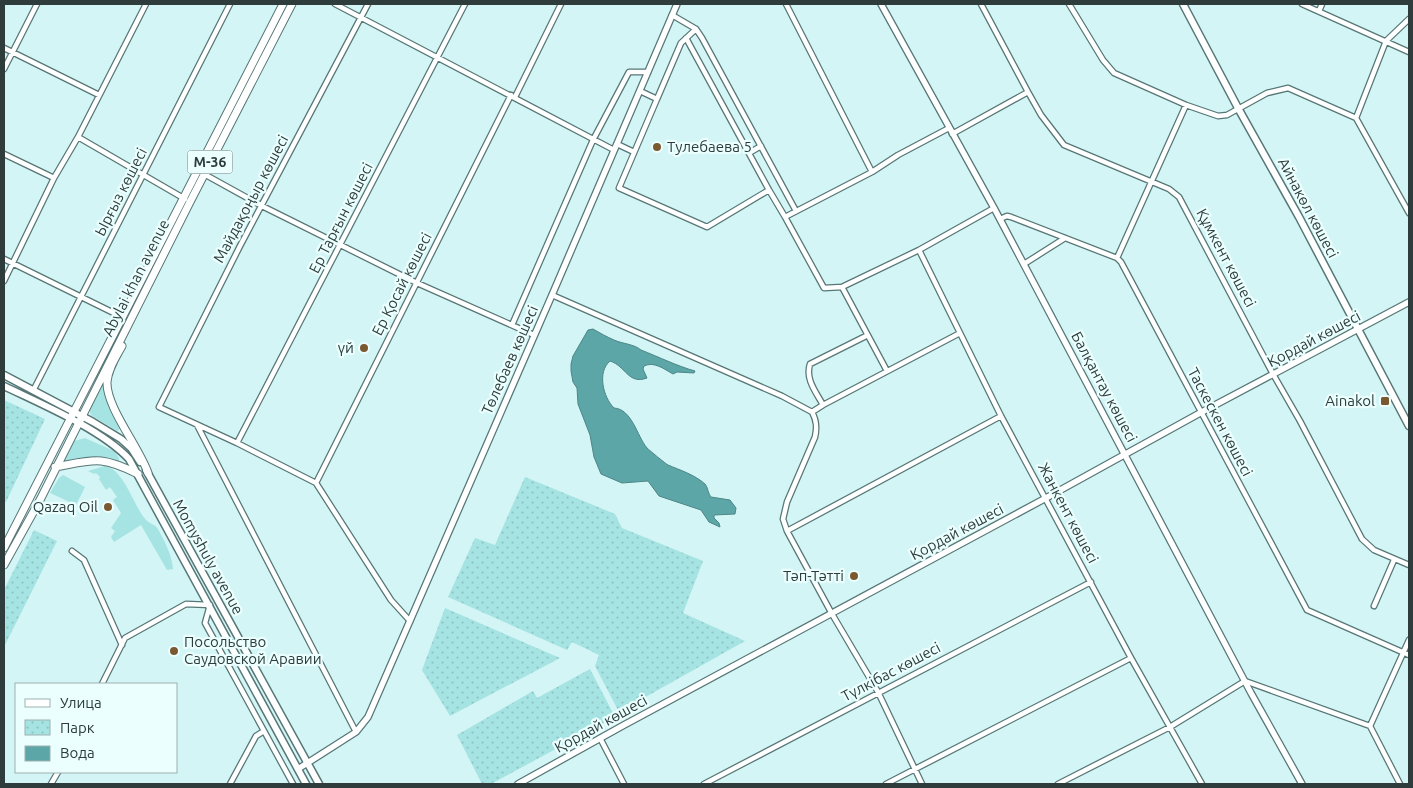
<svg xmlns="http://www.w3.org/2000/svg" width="1413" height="788" font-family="Ubuntu,sans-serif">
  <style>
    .grass { fill: #a6e3e3 }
    .park { fill: url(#park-dots) }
    .water { fill: #5ca6a7; stroke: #4e8687 }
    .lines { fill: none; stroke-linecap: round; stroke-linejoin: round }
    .minor-casing { stroke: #577676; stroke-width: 7 }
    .tertiary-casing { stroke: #577676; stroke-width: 8 }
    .secondary-casing { stroke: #577676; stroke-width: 9 }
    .primary-casing { stroke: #577676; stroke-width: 9 }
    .minor { stroke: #fff; stroke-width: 4.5 }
    .tertiary { stroke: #fff; stroke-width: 5.5 }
    .secondary { stroke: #fff; stroke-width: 6 }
    .primary { stroke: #fff; stroke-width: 7 }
    .poi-dot { fill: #7a5830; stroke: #ebffff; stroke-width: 2 }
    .labels { text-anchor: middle; stroke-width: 4.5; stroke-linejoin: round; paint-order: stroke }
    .shield { fill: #ebffff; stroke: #677676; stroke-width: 1 }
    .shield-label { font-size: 14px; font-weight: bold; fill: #2e3c3c }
    .poi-label { font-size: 15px; fill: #2e3c3c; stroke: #ebffff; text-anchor: end }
    .street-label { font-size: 15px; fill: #2e3c3c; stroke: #ebffff }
  </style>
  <defs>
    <pattern id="park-dots" width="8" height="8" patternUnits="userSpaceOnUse" patternTransform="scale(1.25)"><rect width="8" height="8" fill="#a6e3e3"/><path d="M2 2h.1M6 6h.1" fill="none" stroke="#8fc4c4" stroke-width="1.8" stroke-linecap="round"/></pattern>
  </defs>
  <rect width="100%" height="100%" fill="#d3f5f5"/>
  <path class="grass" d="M104,377C101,396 112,412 121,428L117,431L91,415L89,408Z
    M85,438L114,451L119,458V462C98,454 85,458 64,462V458L74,441Z
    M105,466C124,469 134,507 146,520C150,524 156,525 158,529C165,542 172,555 173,569L167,570L141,525L114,542L111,537L115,531L111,528L121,513L113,500L117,497L110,487L106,490L99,479L100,477L96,473L94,474L88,471Z
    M63,475L85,487L76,505L50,493L59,478Z"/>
  <path class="park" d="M4,400L45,419L6,502L4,501Z
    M525,477L615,514L622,528L703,561L683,613L745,641L619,712L595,666L599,655L572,642L567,650L448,597L475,538L495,545Z
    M34,530L57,541L4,647V590Z
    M445,608L560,658L450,716L422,670Z
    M590,669L615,717L491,784H482L457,735L533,691L537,698Z"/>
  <path class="water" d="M593,329C600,333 607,337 614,340C623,344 634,344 641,350C659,357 677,366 695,371L694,373L677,372L673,374C664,369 654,361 644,366L643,369L647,378C628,385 626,366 610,361C597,372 603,397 614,408C632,409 637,436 647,448C649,450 666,464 668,465C680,470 695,475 705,484C708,487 708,494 711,497L730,500L736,508L735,514L714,515V518L719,523L720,527L709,522L701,510L659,496L648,481L622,483L601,474L594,457L590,435L578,404L577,388L573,382L571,371V364L573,356L588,330Z"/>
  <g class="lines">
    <g class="minor-casing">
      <path id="minor" d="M335,4L614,150
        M368,4L240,246L159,407L237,443L316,483L391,600L410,621
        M786,4L872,172
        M981,4L1028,92L1041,115L1064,145L1169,189L1179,197L1273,374L1300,421L1362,539L1374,550L1409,565
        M1069,4L1103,60L1114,73L1186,105L1218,116L1227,115L1267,93L1288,88L1356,118L1409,213
        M1302,4L1409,52
        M1319,11L1322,4
        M672,15L696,29L702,38L796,211
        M4,48L99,95
        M4,69L37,4
        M640,91L657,99L619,188L707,227L769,190L686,38
        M515,97L561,4
        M657,99L681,43L696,29
        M1356,118L1386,41L1409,19
        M952,134L1028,92
        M78,137L185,199
        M617,144L634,152
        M749,153L761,146
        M4,154L54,178
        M204,174L262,206L417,283L534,335
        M769,190L785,217L872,172L898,155L949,128
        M785,217L824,288L842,287
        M1000,219L1007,216L1011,217L1117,258L1121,262L1307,610L1409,655
        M919,250L1001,416L1131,658L1202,784
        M1117,258L1186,105
        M4,259L122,317
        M1024,264L1065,238
        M4,281L54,178L78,137L146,4
        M552,295L782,396L812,412
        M512,325L593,140L629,72H648
        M866,336L810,364C805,379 816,392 823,405L812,412C817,421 817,428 815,437L787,502L783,519L787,531L832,614L878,692L922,784
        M887,371L842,287L919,250L994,208
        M33,391L230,4
        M823,405L960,333
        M197,425L356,732
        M237,443L465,4
        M316,483L511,95
        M787,531L1001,416
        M72,551L84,560L122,645
        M1374,606L1394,560
        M102,684L125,638L186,604L210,605L205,623L293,784
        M1370,726L1409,640
        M600,738L624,784
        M51,784L58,772
        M230,784L256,736L264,731
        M704,784L1091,582
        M886,784L1131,658
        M1058,784L1170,727L1245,681L1370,726L1400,784"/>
    </g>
    <g class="tertiary-casing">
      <path id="tertiary" d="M881,4L994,208L1251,693L1302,784
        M298,769L356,732L368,717L552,295L677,4
        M518,784L624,725L1046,498L1200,413L1409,302"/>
    </g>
    <g class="secondary-casing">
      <path id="secondary" d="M1183,4L1238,108L1299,217L1409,426
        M4,375L93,422L121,439L131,448L140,462
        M4,386C41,404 101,429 129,459L306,784
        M146,470L319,784"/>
    </g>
    <g class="primary-casing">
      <path id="primary" d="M122,346C116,357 108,369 107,382C106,407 139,447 148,473
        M55,467C94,460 100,455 138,474
        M4,548L283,4
        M4,565L40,500L190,202L292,4"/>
    </g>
    <use href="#minor" class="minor"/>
    <use href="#tertiary" class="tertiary"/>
    <use href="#secondary" class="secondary"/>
    <use href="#primary" class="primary"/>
  </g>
  <g class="poi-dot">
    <circle cx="657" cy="147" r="5"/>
    <circle cx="364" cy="348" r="5"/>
    <rect x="1380" y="396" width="10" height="10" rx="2.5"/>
    <circle cx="108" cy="507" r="5"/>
    <circle cx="854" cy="576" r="5"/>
    <circle cx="174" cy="651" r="5"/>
  </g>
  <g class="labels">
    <rect class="shield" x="187.5" y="150.5" width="45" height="23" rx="4"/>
    <g class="shield-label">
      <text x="210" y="167">M-36</text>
    </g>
    <g class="poi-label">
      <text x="667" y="152" text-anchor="start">Тулебаева 5</text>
      <text x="354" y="353">үй</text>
      <text x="1375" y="406">Ainakol</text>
      <text x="98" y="512">Qazaq Oil</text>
      <text x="844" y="581">Тәп-Тәтті</text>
      <text x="184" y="647" text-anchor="start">Посольство<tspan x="184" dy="17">Саудовской Аравии</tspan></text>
    </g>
    <g class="street-label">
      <text transform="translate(121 192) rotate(-63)" y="5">Ырғыз көшесі</text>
      <text transform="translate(251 199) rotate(-62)" y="5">Майдақоңыр көшесі</text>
      <text transform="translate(1308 208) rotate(62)" y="5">Айнакөл көшесі</text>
      <text transform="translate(341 218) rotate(-63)" y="5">Ер Тарғын көшесі</text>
      <text transform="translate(1226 258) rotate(62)" y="5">Құмкент көшесі</text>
      <text transform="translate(136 278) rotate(-63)" y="5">Abylai khan avenue</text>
      <text transform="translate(402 284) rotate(-63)" y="5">Ер Қосай көшесі</text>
      <text transform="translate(1314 339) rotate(-28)" y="5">Қордай көшесі</text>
      <text transform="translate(510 360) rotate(-66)" y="5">Төлебаев көшесі</text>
      <text transform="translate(1104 387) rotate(62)" y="5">Балқантау көшесі</text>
      <text transform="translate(1220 422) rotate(62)" y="5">Таскескен көшесі</text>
      <text transform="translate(1068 513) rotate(62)" y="5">Жанкент көшесі</text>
      <text transform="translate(957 532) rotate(-28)" y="5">Қордай көшесі</text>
      <text transform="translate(208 557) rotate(61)" y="5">Momyshuly avenue</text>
      <text transform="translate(891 672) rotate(-28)" y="5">Түлкібас көшесі</text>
      <text transform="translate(601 724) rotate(-29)" y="5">Қордай көшесі</text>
    </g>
  </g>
  <rect width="1413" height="788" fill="none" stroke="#2e3c3c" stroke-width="10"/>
  <rect x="15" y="683" width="162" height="90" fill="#ebffff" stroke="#9fb1b1"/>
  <rect x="25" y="699" width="25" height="8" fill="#ffffff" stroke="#9fb1b1"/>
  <text x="60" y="708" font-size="15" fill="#2e3c3c">Улица</text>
  <rect x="25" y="720" width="25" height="15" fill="url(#park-dots)" stroke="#9fb1b1"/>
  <text x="60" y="733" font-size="15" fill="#2e3c3c">Парк</text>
  <rect x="25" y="746" width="25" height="15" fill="#5ca6a7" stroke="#9fb1b1"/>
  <text x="60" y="758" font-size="15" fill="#2e3c3c">Вода</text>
</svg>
